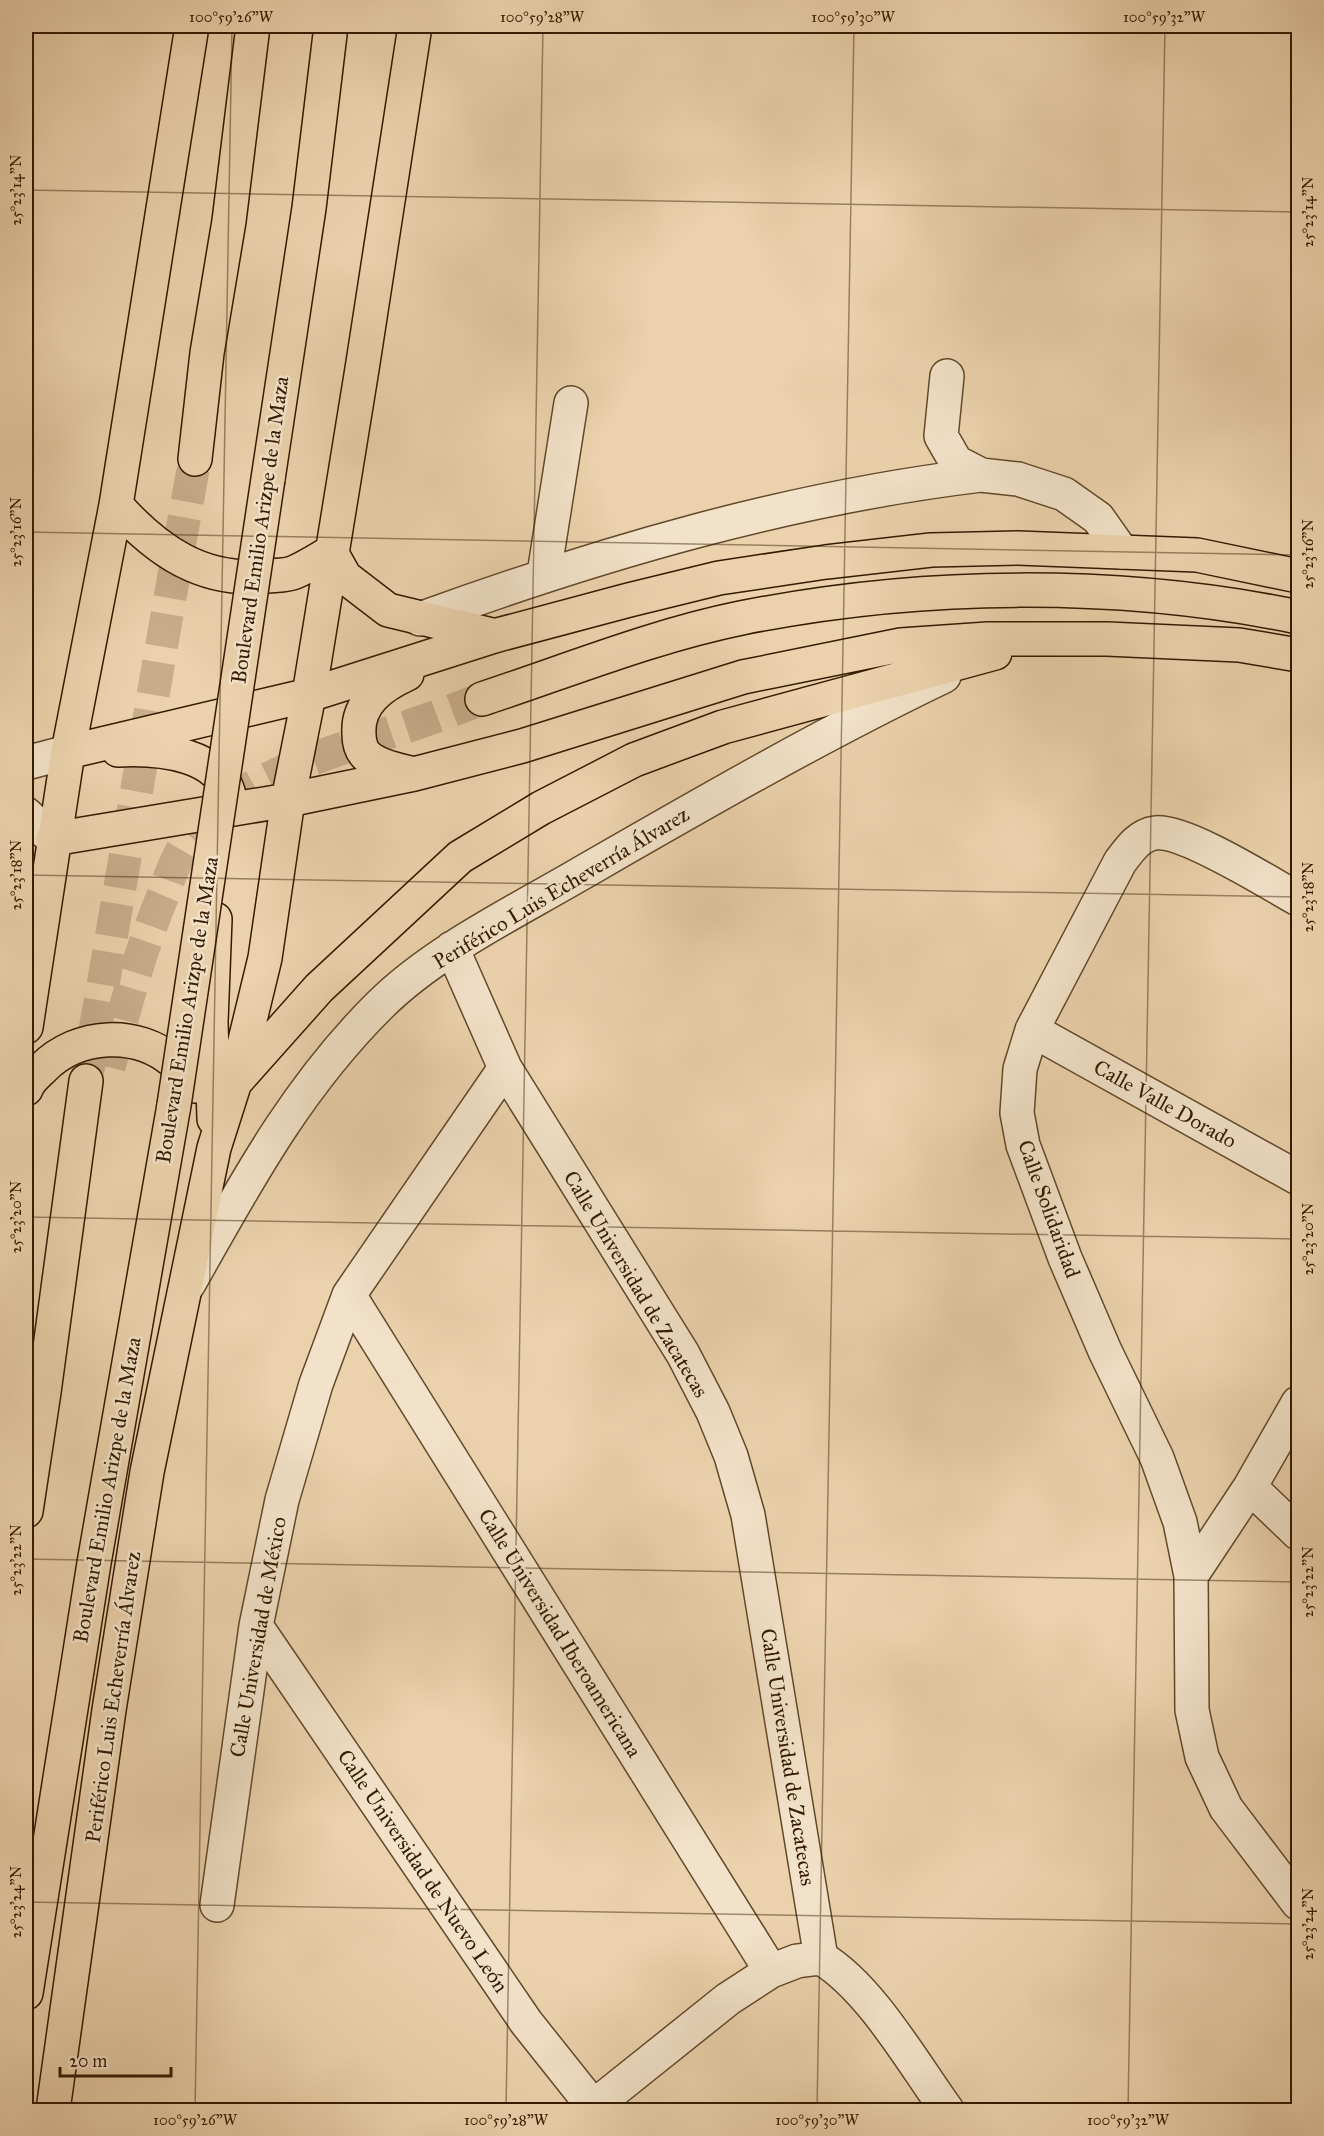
<svg xmlns="http://www.w3.org/2000/svg" width="1324" height="2136" font-family="'IM FELL Great Primer',serif">
  <style>
    .lines { fill: none; stroke-linecap: round; stroke-linejoin: round }
    .highway-tunnel { stroke: #c7ad8a; stroke-width: 33; stroke-dasharray: 33 16; stroke-linecap: butt }
    .minor-casing { stroke: #62482b; stroke-width: 36 }
    .major-casing { stroke: #351a00; stroke-width: 36 }
    .highway-casing { stroke: #351a00; stroke-width: 36 }
    .minor { stroke: #f2e2c9; stroke-width: 33 }
    .major { stroke: #ebd2ac; stroke-width: 33 }
    .highway { stroke: #ebd2ac; stroke-width: 33 }
    .highway-bridge-casing { stroke: #351a00; stroke-width: 36; stroke-linecap: butt }
    .highway-bridge { stroke: #ebd2ac; stroke-width: 33 }
    .ticks { fill: none; stroke: #351a00; stroke-width: 1.5; stroke-opacity: 0.45 }
    .labels { text-anchor: middle; stroke-width: 5; stroke-linejoin: round; paint-order: stroke }
    .street-label { font-size: 21px; fill: #351a00; stroke: #f2e2c9 }
    .neatline { fill: none; stroke: #351a00; stroke-width: 2 }
    .ticks-label { font-size: 15px; text-anchor: middle; fill: #351a00 }
  </style>
  <rect width="100%" height="100%" fill="#ebd2ac"/>
  <filter id="stains"><feTurbulence type="fractalNoise" baseFrequency=".00333" numOctaves="4"/><feColorMatrix values="0 0 0 0 .2 0 0 0 0 .09 0 0 0 0 .02 0 0 0 .5 -.17"/></filter>
  <radialGradient id="worn" r=".72"><stop offset=".6" stop-color="#630" stop-opacity="0"/><stop offset="1" stop-color="#630" stop-opacity=".3"/></radialGradient>
  <g class="lines">
    <path class="highway-tunnel" d="M109,1067C125,1008 140,950 164,893C171,873 178,852 192,836C239,777 328,754 396,730C425,721 453,710 482,699
      M86,1081C123,874 157,666 195,459"/>
    <g class="minor-casing">
      <path id="minor" d="M947,376L941,436L956,462L981,475L1018,479L1064,494L1098,518L1122,552
        M544,574L571,403
        M420,619C602,553 789,498 981,475
        M26,763L68,752
        M26,814L53,839
        M1298,899C1269,883 1184,829 1155,833C1139,835 1129,850 1120,862L1032,1030L1020,1069L1017,1113L1023,1145L1065,1258L1105,1351L1157,1458L1180,1522L1191,1576L1192,1710L1202,1757L1226,1808L1298,1903
        M452,948L505,1068L683,1354L713,1412L731,1456L748,1515L821,1958
        M1032,1030L1298,1178
        M188,1285C245,1184 296,1088 380,1005C433,952 515,912 580,874C700,805 819,736 944,676
        M349,1295L771,1971
        M1250,1487L1298,1533
        M1191,1576L1250,1487L1298,1403
        M256,1626L526,2022L596,2110
        M217,1905L256,1626L282,1500L316,1384L349,1295L505,1068
        M821,1958C870,1987 913,2063 947,2110
        M593,2107L728,1999L771,1971L797,1961L821,1958"/>
    </g>
    <g class="major-casing">
      <path id="major" d="M116,505C157,551 203,583 267,576C276,575 287,576 295,572C307,567 319,559 331,552
        M331,552L345,577L388,610L492,635
        M407,674C381,686 357,703 359,734C359,741 361,750 366,755C377,767 399,770 414,774
        M118,750C157,748 226,753 230,802
        M68,752L309,695L494,636L629,600L719,578L826,562L931,550L1018,548L1197,555L1298,576
        M53,839L288,800L414,774L522,746L743,677L901,645L988,639H1107L1239,645L1298,655
        M26,1027L68,752L116,505L192,26
        M238,1079L319,988L460,857L541,808L634,760L723,727L995,653
        M26,1089C29,1080 37,1074 43,1068C78,1033 137,1030 174,1062C183,1070 191,1075 195,1086
        M214,1119L211,1022L215,919
        M53,2110L109,1710L147,1472L214,1148L235,1082L265,958L288,800L309,695L362,369L415,26"/>
    </g>
    <g class="highway-casing">
      <path id="highway" d="M195,459L207,353L229,221L253,26
        M268,479L309,208L331,26
        M482,699C567,671 653,636 741,618C920,582 1119,580 1298,617
        M26,1511L44,1392L86,1081
        M26,1993L94,1563L174,1105"/>
    </g>
    <use href="#minor" class="minor"/>
    <use href="#major" class="major"/>
    <use href="#highway" class="highway"/>
    <g class="highway-bridge-casing">
      <path id="highway-bridge" d="M174,1105L268,479"/>
    </g>
    <use href="#highway-bridge" class="highway-bridge"/>
  </g>
  <path class="ticks" d="M26,190L1298,212M26,532L1298,555M26,875L1298,897M26,1217L1298,1239M26,1559L1298,1582M26,1902L1298,1924M195,2110L232,26M506,2110L543,26M817,2110L854,26M1128,2110L1165,26"/>
  <g class="labels">
    <g class="street-label">
      <text transform="translate(260 530) rotate(-82)" y="7">Boulevard Emilio Arizpe de la Maza</text>
      <text transform="translate(561 888) rotate(-31)" y="7">Periférico Luis Echeverría Álvarez</text>
      <text transform="translate(187 1010) rotate(-81)" y="7">Boulevard Emilio Arizpe de la Maza</text>
      <text transform="translate(1165 1104) rotate(29)" y="7">Calle Valle Dorado</text>
      <text transform="translate(1049 1209) rotate(70)" y="7">Calle Solidaridad</text>
      <text transform="translate(636 1284) rotate(59)" y="7">Calle Universidad de Zacatecas</text>
      <text transform="translate(107 1490) rotate(-80)" y="7">Boulevard Emilio Arizpe de la Maza</text>
      <text transform="translate(560 1633) rotate(58)" y="7">Calle Universidad Iberoamericana</text>
      <text transform="translate(258 1637) rotate(-80)" y="7">Calle Universidad de México</text>
      <text transform="translate(113 1697) rotate(-82)" y="7">Periférico Luis Echeverría Álvarez</text>
      <text transform="translate(788 1757) rotate(81)" y="7">Calle Universidad de Zacatecas</text>
      <text transform="translate(423 1871) rotate(56)" y="7">Calle Universidad de Nuevo León</text>
    </g>
  </g>
  <rect width="1324" height="2136" fill="none" stroke="#ebd2ac" stroke-width="66"/>
  <path d="M60 2067v9h111v-9" fill="none" stroke="#351a00" stroke-width="3"/>
  <text x="69" y="2067" font-size="18" fill="#351a00" stroke="#f2e2c9" stroke-width="4.5" paint-order="stroke">20 m</text>
  <rect x="33" y="33" width="1258" height="2070" class="neatline"/>
  <g class="ticks-label">
    <text x="231" y="22">100°59'26"W</text>
    <text x="542" y="22">100°59'28"W</text>
    <text x="853" y="22">100°59'30"W</text>
    <text x="1164" y="22">100°59'32"W</text>
    <text transform="translate(16 190) rotate(-90)" y="5">25°23'14"N</text>
    <text transform="translate(1308 212) rotate(-90)" y="5">25°23'14"N</text>
    <text transform="translate(16 532) rotate(-90)" y="5">25°23'16"N</text>
    <text transform="translate(1308 554) rotate(-90)" y="5">25°23'16"N</text>
    <text transform="translate(16 875) rotate(-90)" y="5">25°23'18"N</text>
    <text transform="translate(1308 897) rotate(-90)" y="5">25°23'18"N</text>
    <text transform="translate(16 1217) rotate(-90)" y="5">25°23'20"N</text>
    <text transform="translate(1308 1239) rotate(-90)" y="5">25°23'20"N</text>
    <text transform="translate(16 1560) rotate(-90)" y="5">25°23'22"N</text>
    <text transform="translate(1308 1582) rotate(-90)" y="5">25°23'22"N</text>
    <text transform="translate(16 1902) rotate(-90)" y="5">25°23'24"N</text>
    <text transform="translate(1308 1924) rotate(-90)" y="5">25°23'24"N</text>
    <text x="195" y="2125">100°59'26"W</text>
    <text x="506" y="2125">100°59'28"W</text>
    <text x="817" y="2125">100°59'30"W</text>
    <text x="1128" y="2125">100°59'32"W</text>
  </g>
  <rect width="100%" height="100%" filter="url(#stains)"/>
  <rect width="100%" height="100%" fill="url(#worn)"/>
</svg>
